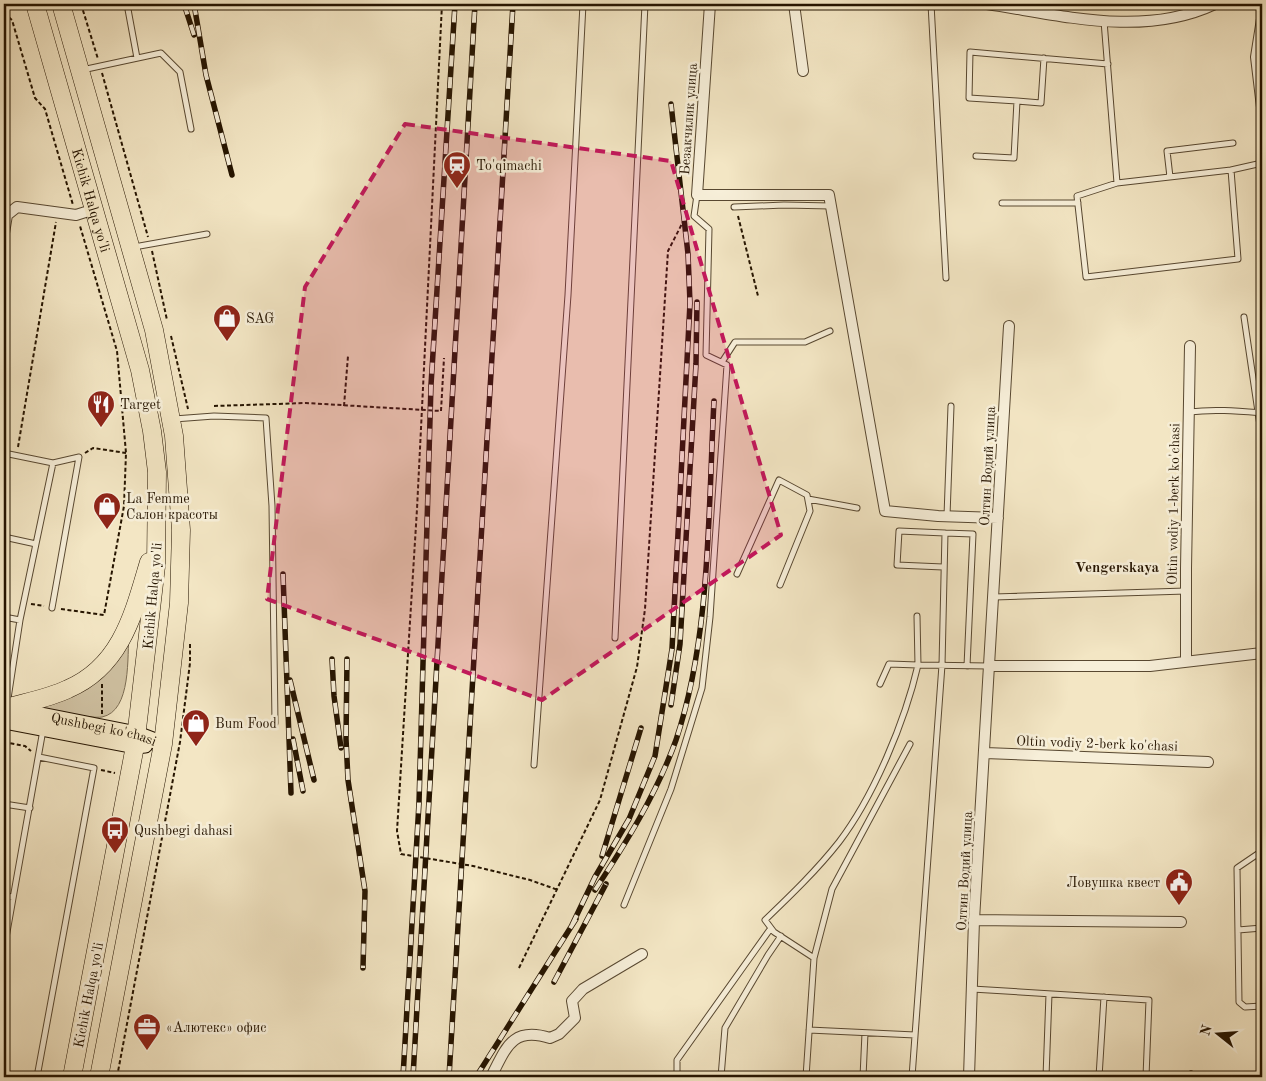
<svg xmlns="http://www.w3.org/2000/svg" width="1266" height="1081" font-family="'Old Standard TT',serif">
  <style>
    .green { fill: #d0c2a3; stroke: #7a6b52 }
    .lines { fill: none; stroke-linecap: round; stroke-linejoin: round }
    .lane-casing { stroke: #584831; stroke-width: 7 }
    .street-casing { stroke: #584831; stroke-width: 12 }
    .primary-casing { stroke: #251400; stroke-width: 17 }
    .highway-casing { stroke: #251400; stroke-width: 19 }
    .path { stroke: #251400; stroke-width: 2; stroke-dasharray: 4 2.5; stroke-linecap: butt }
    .lane { stroke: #f7efd9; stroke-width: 5 }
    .street { stroke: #f7efd9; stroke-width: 10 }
    .primary { stroke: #f3e6c4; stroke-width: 15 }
    .highway { stroke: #f3e6c4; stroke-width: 18 }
    .rail-casing { stroke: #251400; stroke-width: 5.5 }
    .rail { stroke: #f7efd9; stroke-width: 4; stroke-dasharray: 11; stroke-linecap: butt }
    .path-bridge { stroke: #251400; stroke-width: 2; stroke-dasharray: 4 2.5; stroke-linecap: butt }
    .marked { fill: #c2185b; fill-opacity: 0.2; stroke: #c2185b; stroke-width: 4; stroke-dasharray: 10 6; stroke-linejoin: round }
    .labels { text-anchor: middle; stroke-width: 5; stroke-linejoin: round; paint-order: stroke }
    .street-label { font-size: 14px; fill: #251400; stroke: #f7efd9 }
    .poi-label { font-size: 14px; fill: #251400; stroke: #f7efd9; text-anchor: start }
    .neighbourhood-label { font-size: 15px; font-weight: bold; fill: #251400; stroke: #f7efd9 }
  </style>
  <rect width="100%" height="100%" fill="#f3e6c4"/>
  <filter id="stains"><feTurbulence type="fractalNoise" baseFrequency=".004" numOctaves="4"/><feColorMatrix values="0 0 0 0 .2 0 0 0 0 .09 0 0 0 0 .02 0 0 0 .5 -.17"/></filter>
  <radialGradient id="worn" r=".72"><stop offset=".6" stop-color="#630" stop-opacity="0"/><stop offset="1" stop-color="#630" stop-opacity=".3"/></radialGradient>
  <path class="green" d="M129,633C127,655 132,711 102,717C89,719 53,710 39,708Z"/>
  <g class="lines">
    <g class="lane-casing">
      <path id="lane" d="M127,4L137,58
        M931,4L946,278
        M1104,21L1117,183L1231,170L1238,259L1086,277L1077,196L1117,183
        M82,70L161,53L180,72L191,129
        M1017,101L1041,103L1044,58
        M976,156L1014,158L1017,101L969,98L970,52L1108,64
        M1231,170L1262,163
        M1170,177L1167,151L1233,143
        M1002,203H1078
        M734,207L784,205L831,206
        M134,247L207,234
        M1244,317L1262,439
        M722,362L735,342H805L830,331
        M1189,412C1214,409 1237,411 1262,413
        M174,419L214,416L266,418L272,506L275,723
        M4,453L53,463L79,457L52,608
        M808,499L857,508
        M947,516L951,406
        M4,537L36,544
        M943,567L897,565L899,531L945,533
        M737,574L779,480L807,495L810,511L780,585
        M994,597L1186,591
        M4,617L20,620
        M615,638L645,4
        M1261,653L1262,672
        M880,684L889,664L918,665L917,616
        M7,705L20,620L53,463
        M534,765L568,295L583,4
        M4,804L30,808
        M1262,851L1237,868L1239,1002L1245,1007L1262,1006
        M4,896L13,897
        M624,905L671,789L702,688L710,617L727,365L706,355L709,229L694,216L697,195
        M1238,930L1262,928
        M4,949L43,730
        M814,958L832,889L910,744
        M972,989L1149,1000L1146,1077
        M809,1030L915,1035
        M37,1077L94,768L39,757
        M677,1077V1060L771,928
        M721,1077L725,1028L768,955L781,936
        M806,1077L814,958L774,932L765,920C791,895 817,870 839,842C874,796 905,721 918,665L989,666
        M863,1077L865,1033
        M912,1077L942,665L945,533L973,534L967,666
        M1046,1077L1049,994
        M1099,1077L1104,997"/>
    </g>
    <g class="street-casing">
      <path id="street" d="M710,4L697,195H829L885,511L938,516L998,518
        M794,4L803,71
        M987,4C1061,15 1143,38 1215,4
        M1261,4L1262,7
        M1262,19L1256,57L1262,107
        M4,233L7,215L17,207L76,215L95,209
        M1186,662V568L1190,346
        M990,666H1150L1262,653
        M985,753L1208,762
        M974,920L1181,922
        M491,1077C506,1048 512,1026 550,1038L559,1034L575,1018L572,1001L583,989L642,954
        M969,1077L974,920L1009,326"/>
    </g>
    <g class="primary-casing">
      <g id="primary">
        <path id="s1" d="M6,708L137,734L163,744"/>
        <path d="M4,721L135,746L145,745"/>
      </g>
    </g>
    <g class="highway-casing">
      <g id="highway">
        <path id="s2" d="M35,4L140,370L152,431L157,472L156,566L135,746L72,1077"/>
        <path d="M61,4L154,330L174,436L181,530L179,603L163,744L99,1077"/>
        <path d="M6,708C27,702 49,698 68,689C122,666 134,612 149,562"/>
      </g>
    </g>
    <path class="path" d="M81,4L98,59
      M442,4L417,509L397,831L401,854L473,866L530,880L558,890
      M4,13L12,20L35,98L45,109L73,205
      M102,73L148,237
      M738,216L758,296
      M152,251L167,320
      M171,336L188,409
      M344,406L348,356
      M441,411L444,358
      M18,447L56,222
      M85,453L93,448L126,453
      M31,604L44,606
      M61,609L104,615L124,506L126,453L117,351L80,226
      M102,714V684
      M4,742L25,746L31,751
      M101,770L115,773
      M519,968L600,800L637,667L645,609L668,251L686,216
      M117,1077L180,742L190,663V643"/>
    <use href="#lane" class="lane"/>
    <use href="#street" class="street"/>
    <use href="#primary" class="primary"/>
    <use href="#highway" class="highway"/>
    <g class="rail-casing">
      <path id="rail" d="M184,4L194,35
        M194,4L206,75L232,175
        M283,574L291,793
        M332,659L334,696L341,748
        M347,659L346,739L348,780L365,891L363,968
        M290,680L314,780
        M671,705L680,644L696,364L697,302
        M293,739L303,791
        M602,856L641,728
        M595,890C626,843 657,793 676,740C711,636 708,511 714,401
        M572,925L595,877L629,819L655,756L672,649L690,303L688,254L671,104
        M554,982L606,884
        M403,1077L419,803L431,385L455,4
        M413,1077L475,4
        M449,1077L513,4
        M476,1077L576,919
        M1191,1077V1073"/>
    </g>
    <use href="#rail" class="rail"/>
    <path class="path-bridge" d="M214,406L306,403L441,411"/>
  </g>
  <path class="marked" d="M405,124L671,161L781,535L542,700L267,599L305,287Z"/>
  <defs>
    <g id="station-pin" transform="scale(1.4375)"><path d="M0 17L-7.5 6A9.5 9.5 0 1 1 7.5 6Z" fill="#8f2418" stroke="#f7efd9"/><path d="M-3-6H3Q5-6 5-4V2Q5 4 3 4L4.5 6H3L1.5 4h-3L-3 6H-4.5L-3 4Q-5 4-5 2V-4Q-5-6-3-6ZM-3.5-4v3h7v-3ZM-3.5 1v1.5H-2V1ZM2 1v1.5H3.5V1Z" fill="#fff"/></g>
    <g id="shop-pin" transform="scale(1.4375)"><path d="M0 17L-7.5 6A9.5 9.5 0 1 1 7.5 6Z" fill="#8f2418" stroke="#f7efd9"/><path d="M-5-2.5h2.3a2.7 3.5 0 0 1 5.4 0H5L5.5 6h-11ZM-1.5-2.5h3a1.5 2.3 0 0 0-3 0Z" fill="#fff"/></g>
    <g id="restaurant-pin" transform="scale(1.4375)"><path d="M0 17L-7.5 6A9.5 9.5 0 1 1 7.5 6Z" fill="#8f2418" stroke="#f7efd9"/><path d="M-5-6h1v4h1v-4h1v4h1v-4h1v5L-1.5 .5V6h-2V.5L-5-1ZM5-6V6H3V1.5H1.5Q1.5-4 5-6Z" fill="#fff"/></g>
    <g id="bus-pin" transform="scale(1.4375)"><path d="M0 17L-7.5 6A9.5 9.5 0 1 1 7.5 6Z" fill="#8f2418" stroke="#f7efd9"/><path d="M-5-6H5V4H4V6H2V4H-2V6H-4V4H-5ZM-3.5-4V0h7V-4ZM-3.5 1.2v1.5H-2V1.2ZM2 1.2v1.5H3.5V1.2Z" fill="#fff"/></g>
    <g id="civic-pin" transform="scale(1.4375)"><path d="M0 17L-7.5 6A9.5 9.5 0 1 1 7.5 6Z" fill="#8f2418" stroke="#f7efd9"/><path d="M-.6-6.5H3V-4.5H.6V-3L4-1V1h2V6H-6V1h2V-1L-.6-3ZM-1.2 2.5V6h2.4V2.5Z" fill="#fff"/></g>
    <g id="office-pin" transform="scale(1.4375)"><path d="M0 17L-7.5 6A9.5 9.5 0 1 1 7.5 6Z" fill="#8f2418" stroke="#f7efd9"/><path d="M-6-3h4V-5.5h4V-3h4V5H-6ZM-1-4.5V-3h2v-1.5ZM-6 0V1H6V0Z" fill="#fff"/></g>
  </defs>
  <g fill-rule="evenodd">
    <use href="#station-pin" x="457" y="165"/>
    <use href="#shop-pin" x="227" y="318"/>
    <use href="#restaurant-pin" x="101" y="404"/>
    <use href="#shop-pin" x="107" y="506"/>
    <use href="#shop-pin" x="196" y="723"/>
    <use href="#bus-pin" x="115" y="830"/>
    <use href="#civic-pin" x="1179" y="882"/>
    <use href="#office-pin" x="147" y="1027"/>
  </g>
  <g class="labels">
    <g class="street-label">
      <text transform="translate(688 119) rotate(-86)" y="5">Безакчилик улица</text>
      <text dy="5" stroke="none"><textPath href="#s2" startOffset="204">Kichik Halqa yo'li</textPath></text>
      <text transform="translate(987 466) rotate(-87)" y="5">Олтин Водий улица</text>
      <text transform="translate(1173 504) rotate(-89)" y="5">Oltin vodiy 1-berk ko'chasi</text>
      <text transform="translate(152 596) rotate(-85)" y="5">Kichik Halqa yo'li</text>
      <text dy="5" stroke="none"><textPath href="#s1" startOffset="100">Qushbegi ko'chasi</textPath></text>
      <text transform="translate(1097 743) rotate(2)" y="5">Oltin vodiy 2-berk ko'chasi</text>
      <text transform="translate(964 871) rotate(-87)" y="5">Олтин Водий улица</text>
      <text transform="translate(88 995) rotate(-79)" y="5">Kichik Halqa yo'li</text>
    </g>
    <g class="poi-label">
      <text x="476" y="170">To'qimachi</text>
      <text x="246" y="323">SAG</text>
      <text x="120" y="409">Target</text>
      <text x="126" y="503">La Femme<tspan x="126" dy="16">Салон красоты</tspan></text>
      <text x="215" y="728">Bum Food</text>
      <text x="134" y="835">Qushbegi dahasi</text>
      <text x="1160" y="887" text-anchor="end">Ловушка квест</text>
      <text x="166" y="1032">«Алютекс» офис</text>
    </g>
    <g class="neighbourhood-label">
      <text x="1117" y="572">Vengerskaya</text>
    </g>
  </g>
  <rect width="1266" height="1081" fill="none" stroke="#f3e6c4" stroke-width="20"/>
  <rect x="5" y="5" width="1256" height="1071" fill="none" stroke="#251400" stroke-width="2.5"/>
  <rect x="10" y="10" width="1246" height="1061" fill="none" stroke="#251400"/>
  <g transform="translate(1218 1034) rotate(287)" stroke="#f7efd9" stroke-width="4" paint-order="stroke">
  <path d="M0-4L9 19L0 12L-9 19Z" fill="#251400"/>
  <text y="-8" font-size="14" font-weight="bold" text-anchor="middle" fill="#251400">N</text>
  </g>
  <rect width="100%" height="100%" filter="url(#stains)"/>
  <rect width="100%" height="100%" fill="url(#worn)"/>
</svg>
